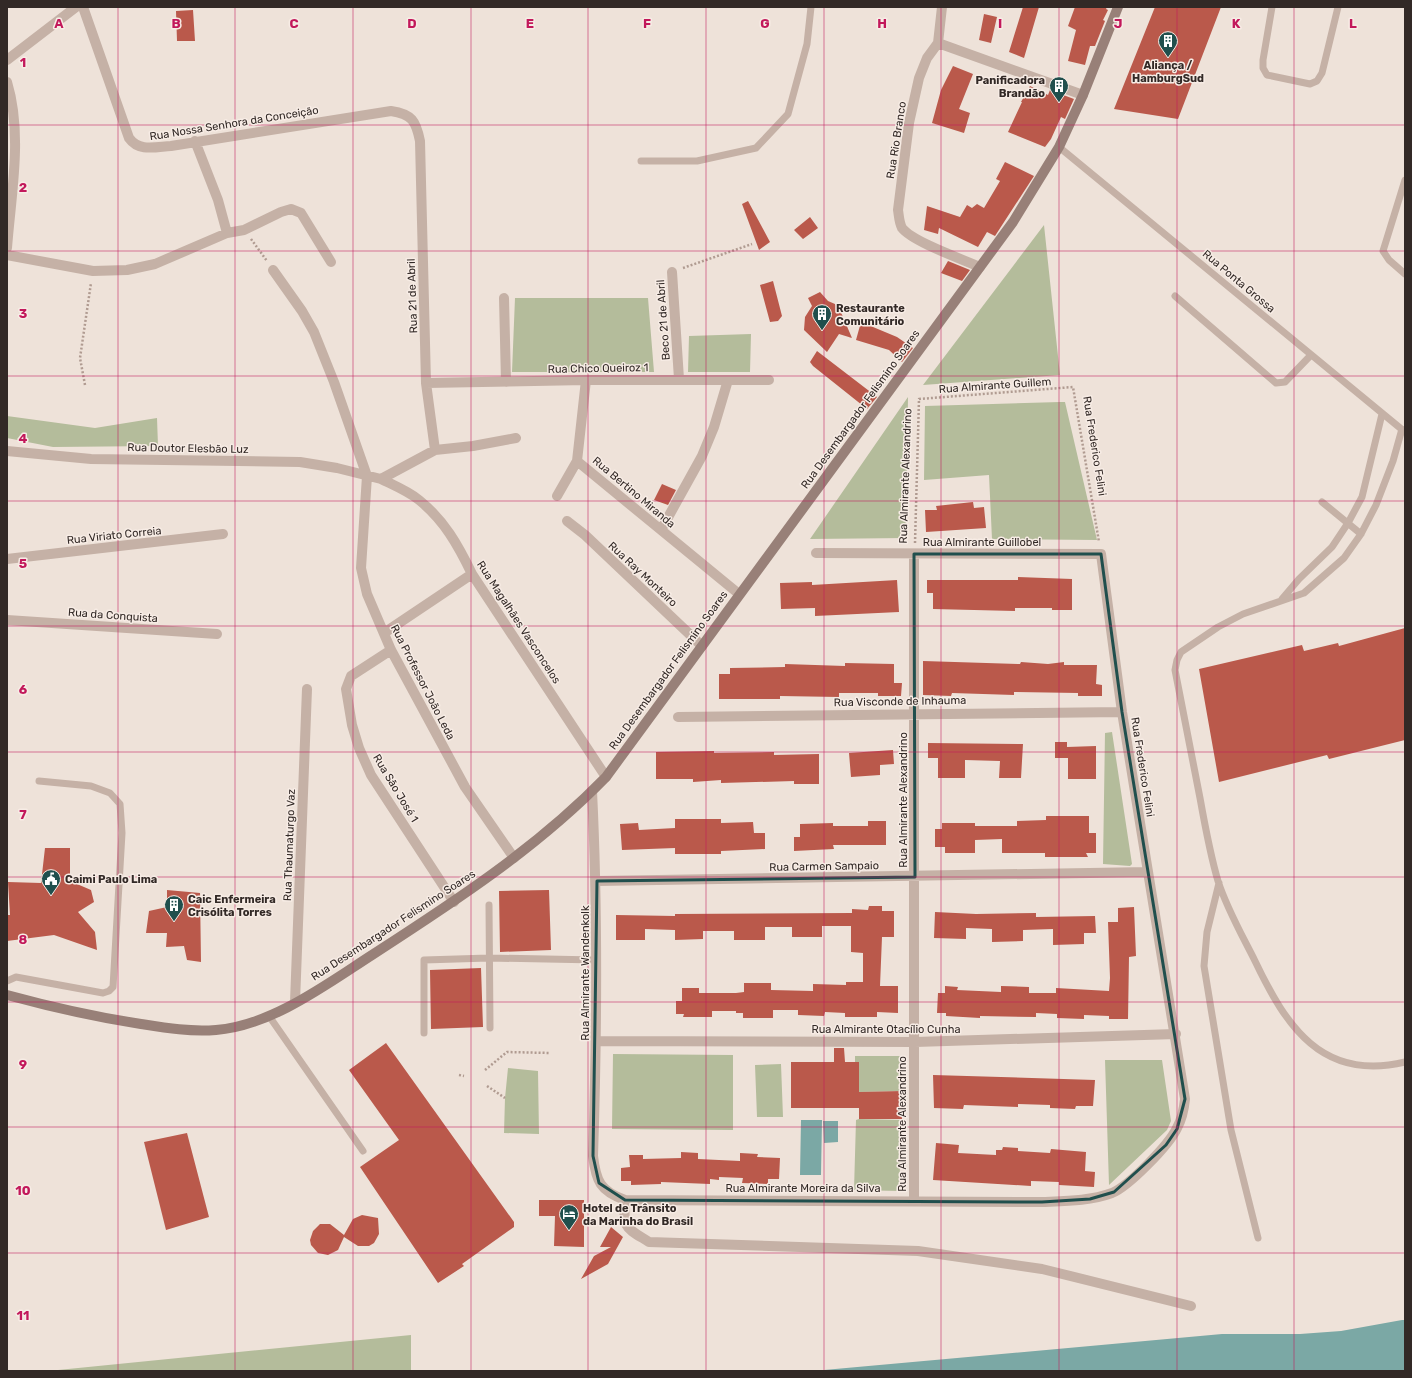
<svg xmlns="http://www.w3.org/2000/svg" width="1412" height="1378" font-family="Rubik,sans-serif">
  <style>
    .green { fill: #b4bc9b }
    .water { fill: #7ba8a5 }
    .building { fill: #ba594b }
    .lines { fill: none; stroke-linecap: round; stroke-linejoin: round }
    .path { stroke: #b09b91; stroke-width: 2.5; stroke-dasharray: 2 2; stroke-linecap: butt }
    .lane { stroke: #c5b1a6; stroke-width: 7 }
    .street { stroke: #c5b1a6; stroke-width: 10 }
    .secondary { stroke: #988078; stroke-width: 10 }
    .marked { fill: none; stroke: #204f4d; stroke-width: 3; stroke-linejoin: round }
    .grid { fill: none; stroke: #c2185b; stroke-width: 1; stroke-opacity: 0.55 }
    .labels { text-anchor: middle; stroke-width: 3; stroke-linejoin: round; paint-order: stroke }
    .poi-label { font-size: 11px; font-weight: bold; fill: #322926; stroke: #f7ece5; text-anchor: start }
    .street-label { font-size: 11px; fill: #322926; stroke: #f7ece5 }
    .grid-label { font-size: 13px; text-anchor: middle; font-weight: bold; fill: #c2185b; stroke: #f7ece5; stroke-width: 3; stroke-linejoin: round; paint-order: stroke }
  </style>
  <rect width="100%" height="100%" fill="#eee2d9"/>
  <path class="green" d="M1044,225L1060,375L923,385Z
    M515,298H648L654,372H512Z
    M751,334L750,372H688L689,336Z
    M908,397L906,538L810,539Z
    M1060,402H1065L1097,540L992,539L989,475L924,480L925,406Z
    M7,416L95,428L157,418L158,446L53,447L7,438Z
    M1112,732L1132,864L1130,866L1103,864L1105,733Z
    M613,1054L733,1055V1130L612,1129Z
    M855,1056H902V1091L859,1092V1062H855Z
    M1105,1060H1162L1171,1121L1167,1130L1109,1185Z
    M781,1064L783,1117H757L755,1065Z
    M508,1068L538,1071L539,1134L504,1133L505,1098Z
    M859,1119L902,1120L899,1191L854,1190L856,1120Z
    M411,1335V1371H46H48Z"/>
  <path class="water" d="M801,1120H822L821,1175H800Z
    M823,1121H838V1142L824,1143Z
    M1402,1320H1405V1371H813L1222,1334H1300L1341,1331Z"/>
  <path class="building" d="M1023,7H1039L1024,58L1009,52Z
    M1075,7H1107L1106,9L1108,10L1103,20L1105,21L1095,46H1090L1085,65L1068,61L1076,30L1068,26Z
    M1155,7H1221L1178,119L1114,109Z
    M193,10L195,41H177L176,11Z
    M984,14L997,17L991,43L979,40Z
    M953,66L973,74L959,109L970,113L964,133L932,123L941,90Z
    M1030,86L1048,95L1050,90L1074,99L1065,119L1061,117L1051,139L1045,147L1008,132L1022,102H1021Z
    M1005,162L1034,176L995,236L987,232L978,247L939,228L938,234L924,230L927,206L960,217L967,205L972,208L977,204L984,208L1000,181L996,179Z
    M748,201L770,242L759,250L742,204Z
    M810,217L818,228L803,239L794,230Z
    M948,261L970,270L962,281L941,273Z
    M773,281L782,316L778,321L770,322L760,285Z
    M820,292L828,301L835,304L840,310L852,338L839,334L827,352L804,330L805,317L812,306L808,298Z
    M861,322L897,337L913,348L902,362L889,350L856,340Z
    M817,351L877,397L867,409L813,366L810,362Z
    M662,484L676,490L668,505L654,500Z
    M973,502L974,508L984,507L986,528L926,532L925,510H937L936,506Z
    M1018,577L1072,579V610H1052V608H1015V611L933,609V593H927V580H1018Z
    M897,580L899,612L815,616V608L781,609L780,583L812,582V585Z
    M1405,628V740L1329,759L1327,755L1219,782L1199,669L1302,645L1304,651L1338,643L1339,646Z
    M923,661L1020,664L1021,662L1048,664L1064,662V665H1097L1096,684L1102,685V696H1078V693L1014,692V695L952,693L951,696L923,695Z
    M845,663L894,664V683H902L901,696H878V693H839V697L780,696V699H719V674H730V668L785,667V664L845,666Z
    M1055,742H1067V747L1096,746V779H1068V758H1055Z
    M928,743L1023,744L1021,778H999L1000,761L965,760V778H938V758H928Z
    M893,750L894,764L880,765V775L851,777L849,753Z
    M714,751V753L774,752V755L819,754V784H794V781L721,783V780L693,782V779H656V752Z
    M1046,816H1089V833H1096V853H1086L1088,857H1045V853H1002V839L975,840V853H945V847H935V829H942V823H975V826H1017V821L1046,820Z
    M675,819H721V823L753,822L754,833H765V849L721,851V854H675V848L622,850L620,824L638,823L639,830L675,828Z
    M868,821H886V845H833L834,849L794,851V837H800V824L833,823V826H868Z
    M45,848H70V881L91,890L94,902L78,912L95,932L97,950L54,935L7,941V915H10L8,882L41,883Z
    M167,890L200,893L201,962L187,960L184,946L166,947L167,933H146L149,911L167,907Z
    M549,890L551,950L500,952L499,891Z
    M869,906H882V911H894V937H882L880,986H898V1013L877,1012V1017H845V1013L825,1012L824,1016L798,1015V1010H773V1018H743V1013H736V1011H712V1017H683L684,1014H676V1001H682V988H699V993H736L744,992V983H771V990L813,991V984L846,985V982H863V953L851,952V926H822V937H792V927H765V940H734V931H703V939L675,940V930L645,929V940H616V915L675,916V914L852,913V909L868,910Z
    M1134,907L1136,956L1129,957L1128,1019H1109V1016L1084,1015V1019L1057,1018V1014L1036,1013V1017L980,1016V1018L946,1016V1013H937L938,993H945V986L958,987L957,990L1001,992V986L1029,987V993H1056V988L1109,991L1110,978L1108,922H1118V908Z
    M935,912L976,914L1036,913V917L1095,916L1096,933H1084V944L1053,945V929L1023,930V941L992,942V929L966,928V939L934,938Z
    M481,968L483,1027L431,1029L430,970Z
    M386,1043L514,1222V1227L462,1264L464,1266L438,1283L360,1167L399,1140L349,1070Z
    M834,1048H844L845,1062H859V1092L902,1091V1119H859V1108H791V1062H834Z
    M933,1075L1095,1080L1093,1106H1076L1075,1109L1050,1108V1105L1018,1104V1107L964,1105L963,1109L934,1108Z
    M187,1133L209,1217L166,1230L144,1142Z
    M936,1143L959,1145L958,1153L996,1155V1150H1002L1003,1147L1018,1148V1151L1050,1153L1051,1149L1086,1152L1085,1171L1095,1172L1094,1187L1059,1185V1182L1031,1181V1186L933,1180Z
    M681,1152L698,1153V1159L740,1161V1153L758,1154L757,1157L780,1158L779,1179H768V1184L742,1183L743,1178L719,1177V1180L710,1179V1184L661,1182V1184L631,1185V1181H621V1168L630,1167L629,1155H643V1159L681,1158Z
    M539,1200H584V1247L554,1246L555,1216H539Z
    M362,1215L378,1218L379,1234L374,1243L369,1246H358L344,1237L338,1250L328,1255L318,1253L311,1245L310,1240L313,1231L320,1224H330L344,1235L353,1219Z
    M611,1227L623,1237L608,1264L581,1279L594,1256L611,1247H600Z"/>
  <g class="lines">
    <path class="path" d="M251,239L267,261
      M683,268L752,244
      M85,385L80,358L91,283
      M915,543L919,399L1073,387L1099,542
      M485,1070L507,1052L550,1053
      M459,1075L464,1076
      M487,1086L505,1098"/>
    <path class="lane" d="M1272,7L1263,60V68L1267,75L1310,84L1317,81L1322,73L1338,7
      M1059,147L1405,432
      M641,161H697L756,148L788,114L807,44L811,7
      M1405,180L1383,251L1389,260L1405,274
      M1175,296L1276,383L1285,382L1311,355
      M1402,429L1393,461L1376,505L1361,534L1344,558L1304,593L1243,614L1218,627L1181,652L1177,660L1175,670C1183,713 1192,755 1200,798C1205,826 1210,854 1218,881C1227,909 1242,935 1255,961C1286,1026 1322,1082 1405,1062
      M1322,502L1361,534
      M1282,599L1299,579L1332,547L1348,523L1362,497L1382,414
      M1219,883L1207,932L1204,966L1231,1130L1258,1238
      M489,905L490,1028
      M7,981L16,977L103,993L109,991L113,987L122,833L120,804L110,793L91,786L39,781
      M269,1016L363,1151
      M424,1033V960L489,958L597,960"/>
    <path class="street" d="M83,7L129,138C139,152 155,147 171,146L391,111C412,114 416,121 420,141L426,383L435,450
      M942,7L938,43L927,58L919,78L909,123L898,210C899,216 899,222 902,228C913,242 962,259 980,267
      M938,43L1083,95
      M7,60L76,7
      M7,82C23,135 11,194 7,248
      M195,141L218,200L227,233
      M7,255L93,271L127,270L155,264L227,233L244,230L281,212L291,209L301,213L331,262
      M273,270L302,311L314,332L334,382L367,476L361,568L367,594L391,650L465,787L514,858
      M672,272L679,379
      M504,298L506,382
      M426,383L586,380H769
      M7,451L91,459L300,462L337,468L381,479L435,450L473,446L516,438
      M577,461L739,594
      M381,479C393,485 408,491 419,500C444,520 458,545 472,574L606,777
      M557,496L577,461L586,380
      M567,521L585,535L702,646
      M661,530L702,456L714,427L728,380
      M7,559L223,534
      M7,620L217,634
      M384,633L472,574
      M391,650L351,676L346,689L352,725L359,748L371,775L454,902
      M678,717L1122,712
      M592,791C598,913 597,1034 593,1156C596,1181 600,1191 625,1200L1042,1202C1066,1201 1090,1201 1112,1193C1129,1186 1169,1145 1177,1128C1182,1119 1184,1109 1185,1099L1122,712L1101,554L816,553
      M597,881L1148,872
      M295,1002L307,689
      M597,1041L915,1042L1176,1034
      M625,1200C623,1229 625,1227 649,1242L918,1251L1042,1269L1191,1306
      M914,1201V554"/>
    <path class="secondary" d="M7,995C51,1007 96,1017 141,1024C166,1028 190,1032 216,1030C271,1026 327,984 372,955C454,902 537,848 606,777L1013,222L1059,147L1083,95L1118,7"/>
  </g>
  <path class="marked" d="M914,554H1101L1122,712L1185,1099L1177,1129L1166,1145L1114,1192L1090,1199L1042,1202L625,1200L599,1183L593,1156L597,881L915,877Z"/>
  <path class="grid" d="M118,7V1371M235,7V1371M353,7V1371M471,7V1371M588,7V1371M706,7V1371M824,7V1371M941,7V1371M1059,7V1371M1177,7V1371M1294,7V1371M7,125H1405M7,251H1405M7,376H1405M7,501H1405M7,626H1405M7,752H1405M7,877H1405M7,1002H1405M7,1127H1405M7,1253H1405"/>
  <defs>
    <g id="building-pin" transform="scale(1)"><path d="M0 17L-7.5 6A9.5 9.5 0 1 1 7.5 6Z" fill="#204f4d" stroke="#f7ece5"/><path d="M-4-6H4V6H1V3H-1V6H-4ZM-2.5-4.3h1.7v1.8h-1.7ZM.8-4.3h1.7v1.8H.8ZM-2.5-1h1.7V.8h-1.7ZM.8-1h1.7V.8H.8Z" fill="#fff"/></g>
    <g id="civic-pin" transform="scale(1)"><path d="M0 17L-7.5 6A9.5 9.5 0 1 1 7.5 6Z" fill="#204f4d" stroke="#f7ece5"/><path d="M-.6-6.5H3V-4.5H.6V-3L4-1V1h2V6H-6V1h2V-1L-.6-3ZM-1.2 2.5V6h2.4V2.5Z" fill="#fff"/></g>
    <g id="hotel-pin" transform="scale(1)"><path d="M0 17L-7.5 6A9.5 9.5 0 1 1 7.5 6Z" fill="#204f4d" stroke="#f7ece5"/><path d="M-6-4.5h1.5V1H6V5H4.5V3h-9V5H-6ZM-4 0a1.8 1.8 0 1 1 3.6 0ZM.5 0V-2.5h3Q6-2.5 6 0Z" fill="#fff"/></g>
  </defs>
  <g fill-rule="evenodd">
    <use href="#building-pin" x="1168" y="41"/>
    <use href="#building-pin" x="1059" y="86"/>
    <use href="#building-pin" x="822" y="314"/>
    <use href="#civic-pin" x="51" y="879"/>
    <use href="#building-pin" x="174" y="905"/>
    <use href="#hotel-pin" x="569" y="1214"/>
  </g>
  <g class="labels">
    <g class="poi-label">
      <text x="1168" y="69" text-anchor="middle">Aliança /<tspan x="1168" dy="13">HamburgSud</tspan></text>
      <text x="1045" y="84" text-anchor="end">Panificadora<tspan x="1045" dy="13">Brandão</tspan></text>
      <text x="836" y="312">Restaurante<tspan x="836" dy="13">Comunitário</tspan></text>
      <text x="65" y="883">Caimi Paulo Lima</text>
      <text x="188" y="903">Caic Enfermeira<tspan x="188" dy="13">Crisólita Torres</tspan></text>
      <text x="583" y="1212">Hotel de Trânsito<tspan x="583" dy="13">da Marinha do Brasil</tspan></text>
    </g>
    <g class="street-label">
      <text transform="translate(234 123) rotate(-9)" y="4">Rua Nossa Senhora da Conceição</text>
      <text transform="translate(896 140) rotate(-81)" y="4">Rua Rio Branco</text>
      <text transform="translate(1239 281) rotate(40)" y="4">Rua Ponta Grossa</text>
      <text transform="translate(412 296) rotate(-92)" y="4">Rua 21 de Abril</text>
      <text transform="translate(663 320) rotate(-94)" y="4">Beco 21 de Abril</text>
      <text transform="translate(598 368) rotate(-1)" y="4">Rua Chico Queiroz 1</text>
      <text transform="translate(995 385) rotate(-4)" y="4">Rua Almirante Guillem</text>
      <text transform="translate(860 409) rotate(-54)" y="4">Rua Desembargador Felismino Soares</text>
      <text transform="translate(1095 446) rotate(81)" y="4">Rua Frederico Felini</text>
      <text transform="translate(188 448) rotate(1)" y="4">Rua Doutor Elesbão Luz</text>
      <text transform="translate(905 476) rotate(-88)" y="4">Rua Almirante Alexandrino</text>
      <text transform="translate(634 492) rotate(40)" y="4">Rua Bertino Miranda</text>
      <text transform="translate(114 535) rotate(-6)" y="4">Rua Viriato Correia</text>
      <text x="982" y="546">Rua Almirante Guillobel</text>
      <text transform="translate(643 574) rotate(43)" y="4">Rua Ray Monteiro</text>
      <text transform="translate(113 615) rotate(4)" y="4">Rua da Conquista</text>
      <text transform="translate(519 622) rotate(57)" y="4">Rua Magalhães Vasconcelos</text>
      <text transform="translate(668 670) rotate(-54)" y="4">Rua Desembargador Felismino Soares</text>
      <text transform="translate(423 682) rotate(63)" y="4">Rua Professor João Leda</text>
      <text transform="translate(900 701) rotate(-1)" y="4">Rua Visconde de Inhauma</text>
      <text transform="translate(1143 767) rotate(81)" y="4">Rua Frederico Felini</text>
      <text transform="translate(396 788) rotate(59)" y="4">Rua São José 1</text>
      <text transform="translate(903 800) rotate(-90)" y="4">Rua Almirante Alexandrino</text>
      <text transform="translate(289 845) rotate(-88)" y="4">Rua Thaumaturgo Vaz</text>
      <text transform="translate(824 866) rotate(-1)" y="4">Rua Carmen Sampaio</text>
      <text transform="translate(393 925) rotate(-33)" y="4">Rua Desembargador Felismino Soares</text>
      <text transform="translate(585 973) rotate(-90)" y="4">Rua Almirante Wandenkolk</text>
      <text x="886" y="1033">Rua Almirante Otacílio Cunha</text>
      <text transform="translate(902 1124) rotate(-90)" y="4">Rua Almirante Alexandrino</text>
      <text x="803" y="1192">Rua Almirante Moreira da Silva</text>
    </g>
  </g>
  <g class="grid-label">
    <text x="59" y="28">A</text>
    <text x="176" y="28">B</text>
    <text x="294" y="28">C</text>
    <text x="412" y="28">D</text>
    <text x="530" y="28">E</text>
    <text x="647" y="28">F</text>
    <text x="765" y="28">G</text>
    <text x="882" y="28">H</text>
    <text x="1000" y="28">I</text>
    <text x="1118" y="28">J</text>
    <text x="1236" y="28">K</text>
    <text x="1353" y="28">L</text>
    <text x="23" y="67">1</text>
    <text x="23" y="192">2</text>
    <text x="23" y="318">3</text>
    <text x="23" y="443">4</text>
    <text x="23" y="568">5</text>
    <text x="23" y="694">6</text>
    <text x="23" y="819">7</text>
    <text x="23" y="944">8</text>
    <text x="23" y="1069">9</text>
    <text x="23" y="1195">10</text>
    <text x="23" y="1320">11</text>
  </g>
  <rect width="1412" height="1378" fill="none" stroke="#322926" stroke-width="16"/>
</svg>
